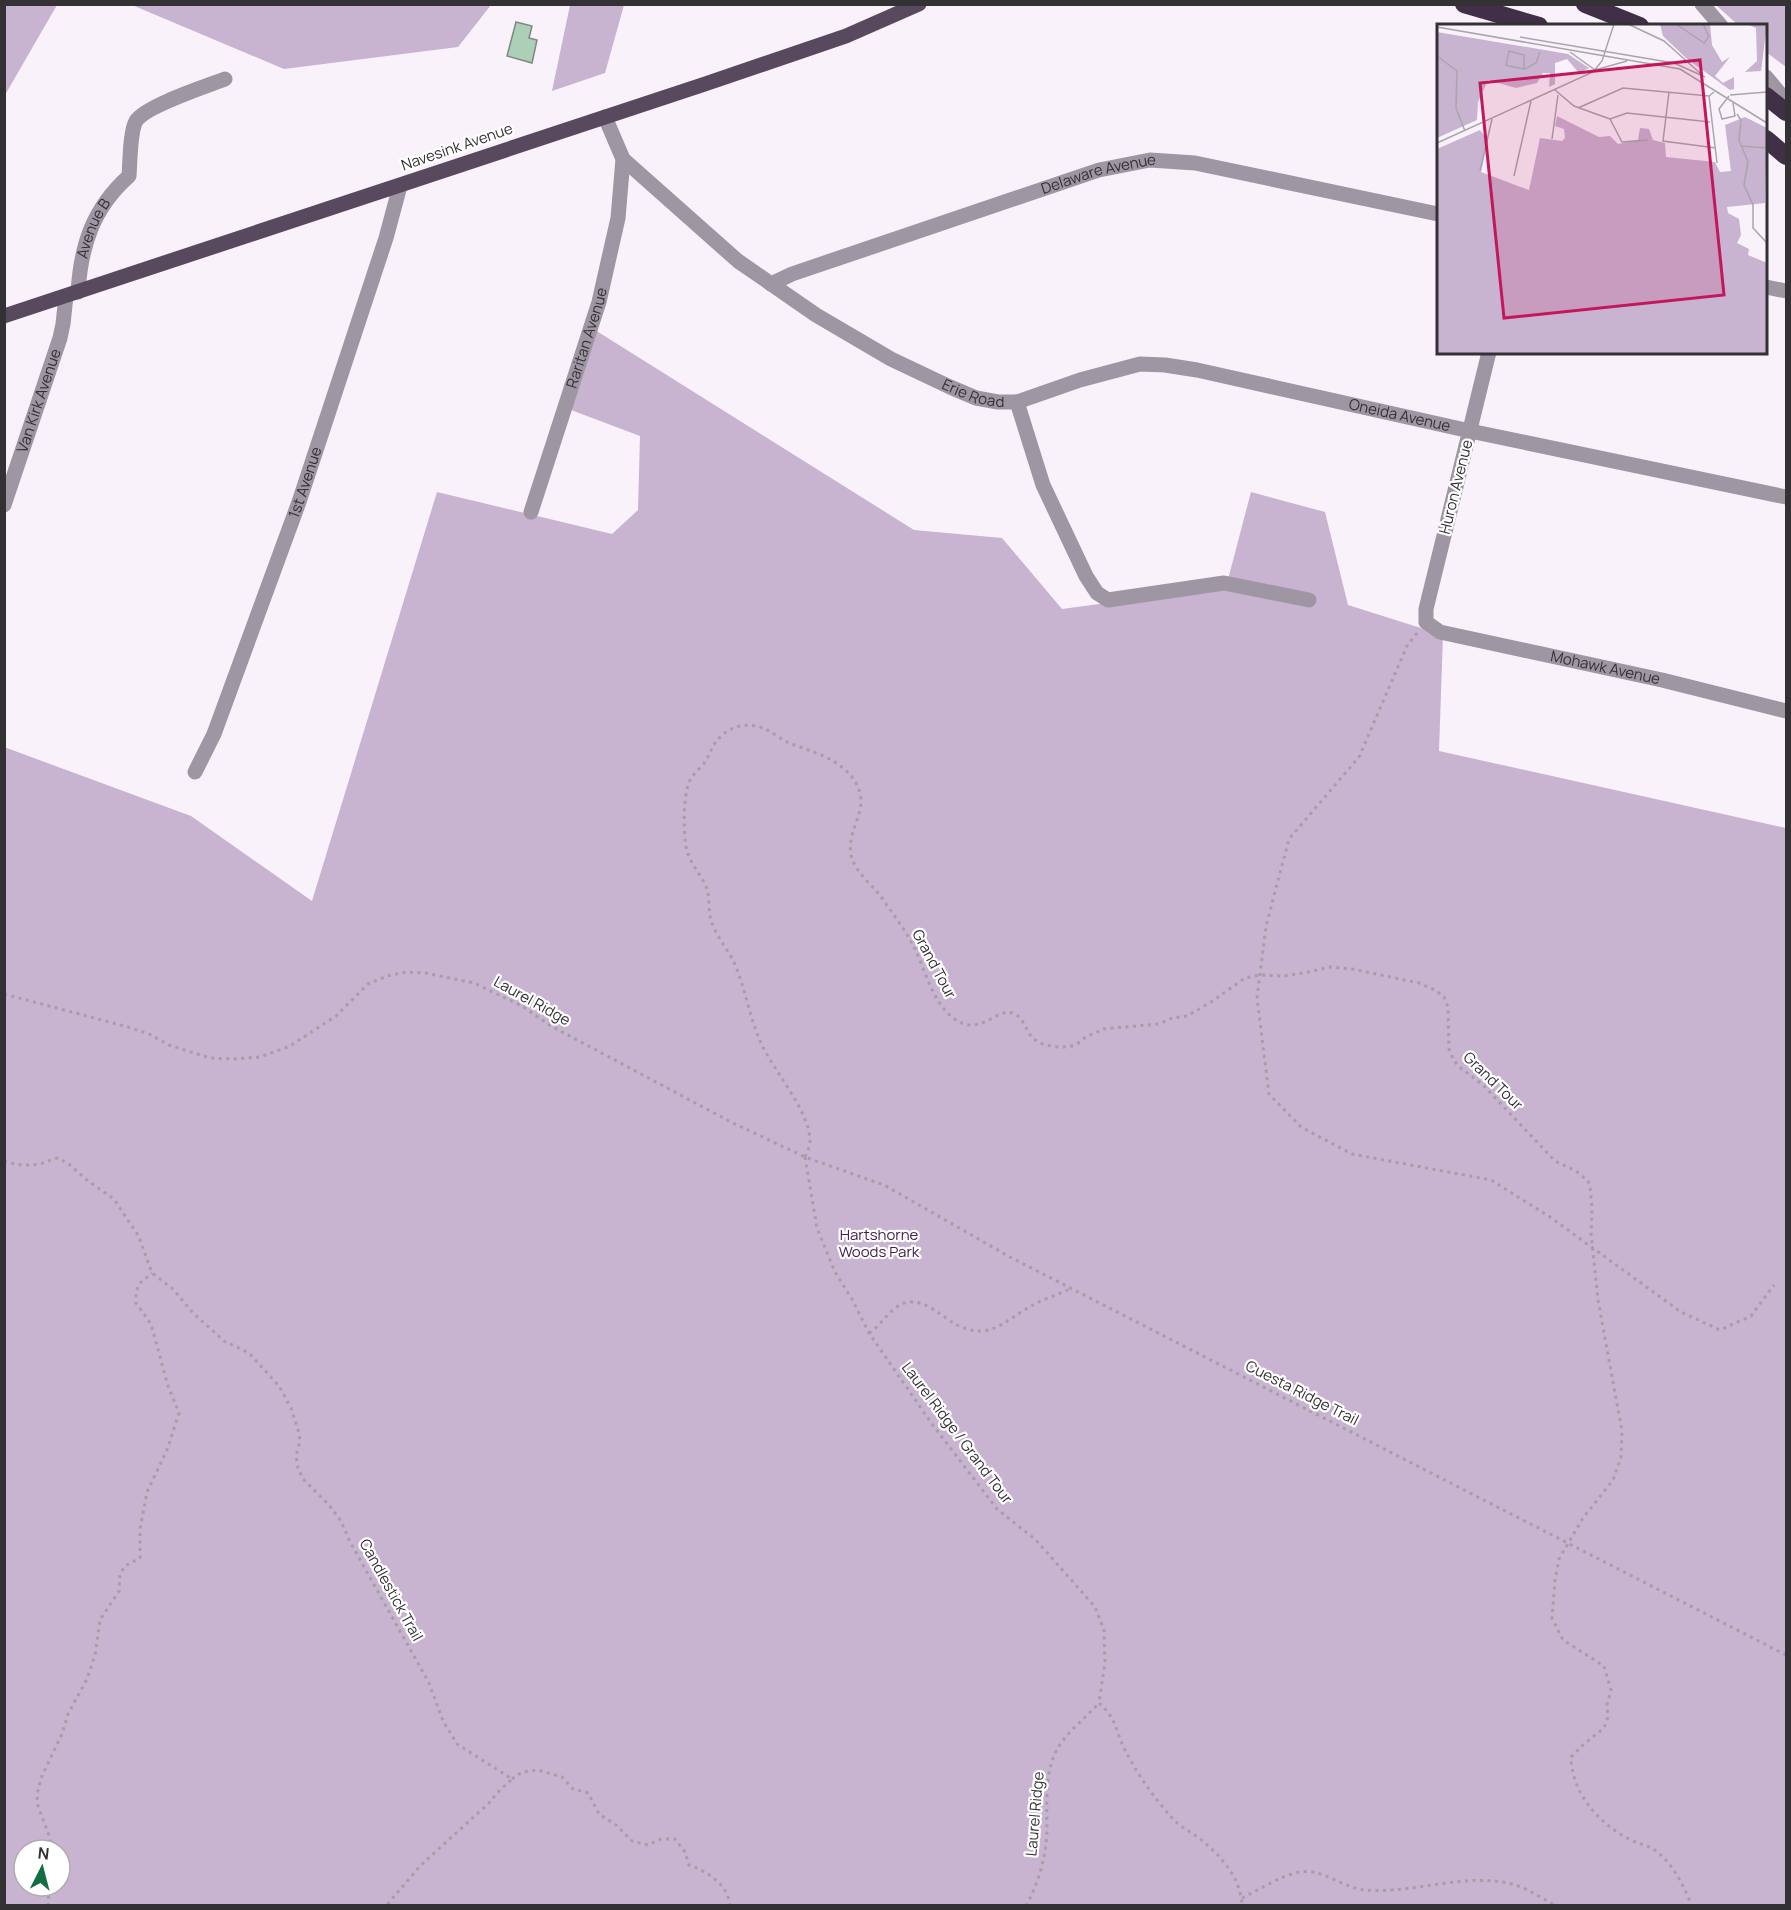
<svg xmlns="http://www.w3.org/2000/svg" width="1791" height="1910" font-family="Manrope,sans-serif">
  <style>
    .forest { fill: #c8b3d1; fill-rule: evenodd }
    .building { fill: #accfb8; stroke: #7f8882; stroke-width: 1.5 }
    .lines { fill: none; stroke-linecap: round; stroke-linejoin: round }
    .path { stroke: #a49fa5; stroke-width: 3; stroke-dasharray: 3 4.5; stroke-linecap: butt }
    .minor { stroke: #9f96a3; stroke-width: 15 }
    .major { stroke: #59495f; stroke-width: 15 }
    .highway { stroke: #412f48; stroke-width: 18 }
    .labels { text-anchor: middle; stroke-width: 4.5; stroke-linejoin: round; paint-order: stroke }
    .street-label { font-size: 15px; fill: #333134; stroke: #fff }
    .park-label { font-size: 15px; fill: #3f214a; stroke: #fff }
    .inset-road { fill: none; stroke: #aaa5ab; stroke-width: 1.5 }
    .view { fill: #c2185b; fill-opacity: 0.15; stroke: #c2185b; stroke-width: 3 }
    .inset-edge { fill: none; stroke: #333134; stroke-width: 3 }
  </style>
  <rect width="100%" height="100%" fill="#f9f2fb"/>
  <path class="forest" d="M5,4L57,5L5,95L4,5Z
    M132,5H491L458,47L284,69Z
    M570,5H624L605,73L552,91Z
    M1716,5H1786V67L1766,52V26L1738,25Z
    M595,330L914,530L1002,538L1062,609L1226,587L1251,492L1325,512L1348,605L1443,635L1439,751L1786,828V1905H5L4,747L191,816L312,901L437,492L612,534L638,510L640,436L571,410ZM24,1850H60V1886H24Z"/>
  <path class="building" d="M516,22L532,26L529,38L537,40L532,63L507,56Z"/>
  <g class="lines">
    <path class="path" d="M1417,633L1407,646L1359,757L1289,839L1266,926L1257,998L1269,1094L1301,1127L1352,1154L1491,1180L1550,1217L1681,1312L1720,1330L1751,1316L1774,1285
      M4,994L128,1027L149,1034L169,1045L210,1058L232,1059L260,1057L290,1046L336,1016L368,984L387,976L406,972L425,973L474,983L522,1006L551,1026L731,1122L805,1157L884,1185L1010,1257L1786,1655
      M805,1157C807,1152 810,1147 810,1142C811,1113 773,1070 761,1043C750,1019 746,992 736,967C730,951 716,937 711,920C708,910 710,899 707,889C703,877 691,865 687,851C683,837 683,796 689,783C691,775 700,769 705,762C709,756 711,749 715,743C729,724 751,720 771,732C777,736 783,740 789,743C813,752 842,759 856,783C871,811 846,828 851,855C855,873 872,884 882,898C893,914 905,930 914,947C925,969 932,1001 952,1017C982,1042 1000,999 1019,1017C1025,1023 1027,1033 1034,1039C1043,1047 1064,1049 1075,1045C1080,1043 1083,1038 1088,1036C1093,1033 1097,1033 1102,1029L1159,1024L1172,1018L1187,1016L1211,1002L1245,978L1260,975L1283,976L1303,973L1331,967L1352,969L1419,983L1435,990L1444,997L1448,1007L1449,1049L1453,1059L1458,1066L1483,1085L1555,1161L1576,1171L1588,1181L1590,1186L1592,1208L1591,1233L1598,1300L1622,1431L1621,1457L1613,1480L1583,1518L1559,1559L1555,1580L1552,1618L1563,1640L1604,1666L1611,1690L1607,1705L1608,1717L1604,1728L1584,1744L1571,1757C1572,1794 1599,1824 1631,1840C1644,1846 1651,1845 1663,1857C1676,1870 1685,1889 1692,1906
      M805,1157L817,1228L835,1272L853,1301L869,1333L932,1424L997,1509L1036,1540L1095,1607L1104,1630L1105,1663L1099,1703
      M4,1161C15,1165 28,1166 39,1164C46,1163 51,1159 58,1158L70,1165L88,1181L114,1199L139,1237L152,1273L173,1289L193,1313L224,1341L249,1353L279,1386L291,1408L299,1433L300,1441L296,1456L298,1468L303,1479L329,1505L341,1521L349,1540L429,1683L443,1721L457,1744L512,1779L497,1793L489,1803L421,1865L386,1906
      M869,1333C883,1325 893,1301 912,1302C929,1302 943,1318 957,1325C965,1329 975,1332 984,1331C1002,1328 1017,1313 1033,1305C1045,1298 1059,1295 1071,1288
      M1099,1703C1117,1719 1115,1730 1125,1750C1137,1774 1155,1799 1173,1819C1180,1827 1190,1831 1199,1838C1220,1855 1241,1877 1242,1906
      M512,1779L522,1772L538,1770L562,1777L573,1789L588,1793L599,1814L616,1825L632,1841L648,1845L661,1839H675L685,1852L689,1865C708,1872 728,1884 730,1906
      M51,1850L50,1838L38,1806L37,1795L41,1778L62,1734L68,1714L87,1679L95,1655L100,1620L119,1591L120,1574L125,1566L140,1558V1529L147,1492L167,1450L179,1413L168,1386L151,1324L136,1303V1293L139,1284L152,1273
      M1242,1898C1261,1889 1279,1876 1300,1872C1323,1868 1344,1889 1366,1890C1414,1894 1469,1871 1515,1885C1529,1889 1543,1899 1556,1906
      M48,1906L49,1886
      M1026,1906C1039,1882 1046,1857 1047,1830C1047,1807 1045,1777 1054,1756C1063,1734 1084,1720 1099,1703"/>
    <g class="minor">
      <path d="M1702,4L1721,26"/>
      <path d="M1766,77L1786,101"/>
      <path id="s1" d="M605,117L623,159L738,261L816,315L891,359L950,387L976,398L998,402H1017L1080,380L1140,364L1165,365L1197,370L1470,431L1786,497"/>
      <path id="s2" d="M771,284L792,274L1099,170L1150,160L1195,163L1438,214"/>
      <path d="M1766,287L1786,291"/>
      <path id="s3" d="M78,292C81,245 93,208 129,176C130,163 130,131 136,121C145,106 207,86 225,79"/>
      <path id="s4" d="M1489,352L1426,609V622L1440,632L1662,680L1786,711"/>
      <path d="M1017,402L1043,485L1086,576L1097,593L1108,600L1224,583L1309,600"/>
      <path id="s5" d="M4,505L60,338L63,324L66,296"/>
      <path id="s6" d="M531,512L599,302L618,218L623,159"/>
      <path id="s7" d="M195,772L214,734L299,502L386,238L400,186"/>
    </g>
    <path class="major" d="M4,316L705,84L846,36L919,4"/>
    <path class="highway" d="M1464,4L1539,26
      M1585,4L1640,26
      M1766,96L1786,112
      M1766,139L1786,156"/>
  </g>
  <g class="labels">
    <g class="street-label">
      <text transform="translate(457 147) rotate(-19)" y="5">Navesink Avenue</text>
      <text dy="5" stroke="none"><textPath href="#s2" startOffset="346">Delaware Avenue</textPath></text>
      <text dy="5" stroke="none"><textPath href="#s3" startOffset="66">Avenue B</textPath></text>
      <text dy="5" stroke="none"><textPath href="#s6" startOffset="183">Raritan Avenue</textPath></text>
      <text dy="5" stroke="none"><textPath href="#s1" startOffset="471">Erie Road</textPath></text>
      <text dy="5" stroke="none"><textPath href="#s5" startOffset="110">Van Kirk Avenue</textPath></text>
      <text dy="5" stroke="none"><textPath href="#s1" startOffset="910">Oneida Avenue</textPath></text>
      <text dy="5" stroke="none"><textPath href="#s7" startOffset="310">1st Avenue</textPath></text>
      <text transform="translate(1456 487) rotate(-76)" y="5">Huron Avenue</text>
      <text dy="5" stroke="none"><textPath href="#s4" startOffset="464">Mohawk Avenue</textPath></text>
      <text transform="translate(934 964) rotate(62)" y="5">Grand Tour</text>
      <text transform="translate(532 1001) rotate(29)" y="5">Laurel Ridge</text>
      <text transform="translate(1493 1081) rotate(44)" y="5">Grand Tour</text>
      <text transform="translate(1302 1393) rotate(27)" y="5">Cuesta Ridge Trail</text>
      <text transform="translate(957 1433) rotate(53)" y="5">Laurel Ridge / Grand Tour</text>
      <text transform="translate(391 1590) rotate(61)" y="5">Candlestick Trail</text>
      <text transform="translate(1035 1814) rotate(-85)" y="5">Laurel Ridge</text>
    </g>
    <g class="park-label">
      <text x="879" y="1240">Hartshorne<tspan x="879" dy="17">Woods Park</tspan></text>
    </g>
  </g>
  <g transform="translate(1437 24)">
    <rect width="330" height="330" fill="#f9f2fb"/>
    <path d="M223,0H273L275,21L285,38L293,33L278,52L286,59L297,53V65L293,66L249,34L226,12ZM310,0H330L324,47L308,48L320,37L319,4ZM0,8L131,30L152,44L142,49L130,35L118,39V60L112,63L113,49H106L100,59L79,64L51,56L41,78L40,96L0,114ZM120,92L162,113L173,112L181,120L201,116L203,104L212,105L216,116L228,119L229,133L278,138L283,148L294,147L288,101L308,93L330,104L328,179L290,183L291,189L302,195L304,211L300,219L312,225L311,231L330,239V330H0V125L43,106L51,116L44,148L92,166L103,114L125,117L128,114L127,105L118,102Z" fill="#c8b3d1"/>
    <path class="inset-road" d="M191,0L227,17L264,50M239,0L267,19L272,13L266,0M0,3L243,45L330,99M83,13L237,39L268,53M133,28L158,46L190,37M0,32L20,47L19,84L28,107M87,45V31L72,27L69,41L72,42L87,45H88L99,39L103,28M118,66L137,82L173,95M232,68L226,117L279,124M293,71L330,68M272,72L280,139M292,72L282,85L285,95L298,92L296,79M141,84L186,64L272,72L277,68M300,90L304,96L302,116L311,138L307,161L316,181V204L330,219M173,95L190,89L273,98M173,95L185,118L211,116M115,115L121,71M0,119L156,48L165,37L177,0M305,122L330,124M43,147L55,95M77,152L94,77"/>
    <path class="view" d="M263,36L287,271L67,294L43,59Z"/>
    <rect width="330" height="330" class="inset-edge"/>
  </g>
  <rect width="1791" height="1910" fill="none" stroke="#333134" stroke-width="12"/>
  <g transform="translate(42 1868) rotate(6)"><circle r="28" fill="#ffffff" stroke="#adadae" stroke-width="1.5"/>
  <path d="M0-4.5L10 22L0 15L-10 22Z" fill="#146e41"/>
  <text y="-9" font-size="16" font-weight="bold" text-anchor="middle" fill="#333134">N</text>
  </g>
</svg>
